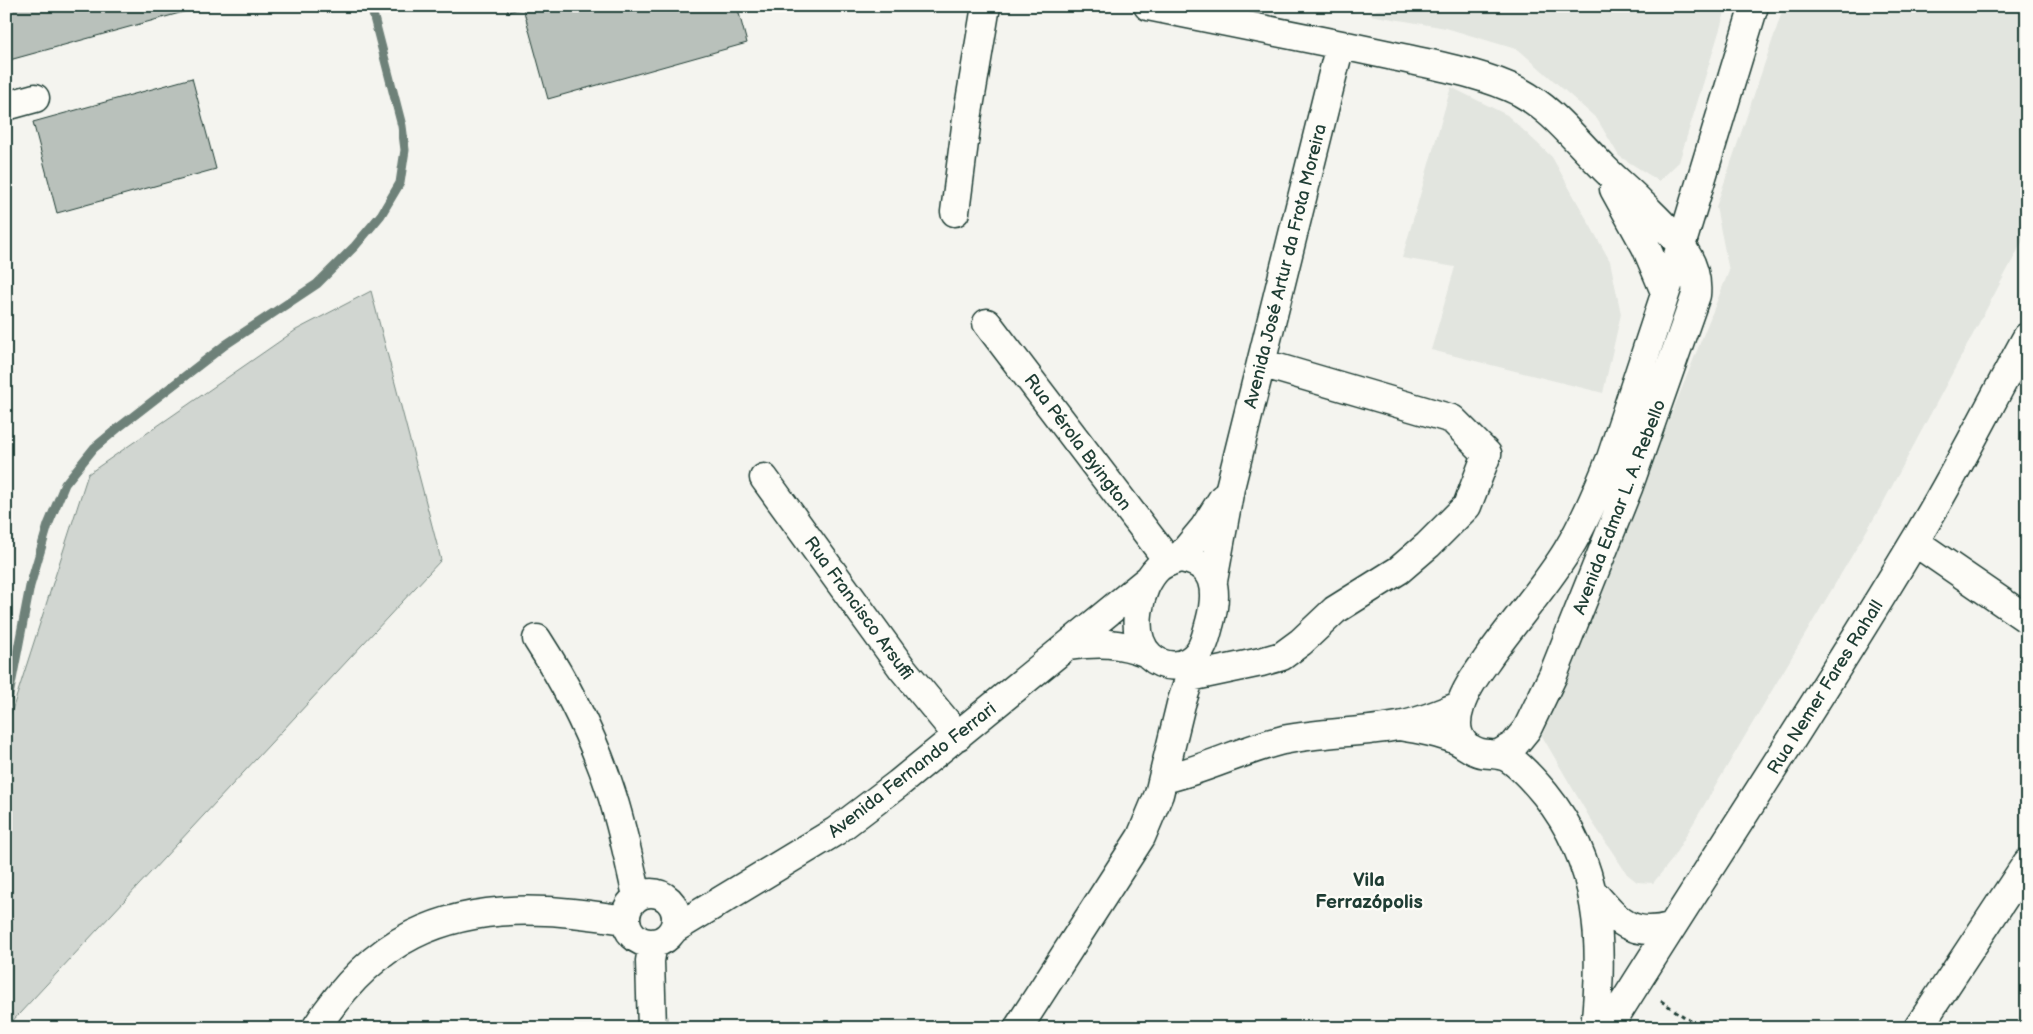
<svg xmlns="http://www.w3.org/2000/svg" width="2033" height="1034" font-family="'Balsamiq Sans',sans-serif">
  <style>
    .built { fill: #e2e5df }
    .green { fill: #d1d6d1; stroke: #788a82 }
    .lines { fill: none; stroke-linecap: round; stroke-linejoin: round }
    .stream { stroke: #6e8179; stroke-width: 9 }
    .building { fill: #b9c1bb; stroke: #1f3d34 }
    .minor-casing { stroke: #1f3d34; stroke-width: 31 }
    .path { stroke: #1f3d34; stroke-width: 3; stroke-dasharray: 4 4; stroke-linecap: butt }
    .minor { stroke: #fdfcf7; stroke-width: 28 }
    .labels { text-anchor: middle; stroke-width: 4.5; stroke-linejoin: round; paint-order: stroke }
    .street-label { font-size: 18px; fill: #1f3d34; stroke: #fdfcf7 }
    .neighbourhood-label { font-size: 19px; font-weight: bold; fill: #1f3d34; stroke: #fdfcf7 }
  </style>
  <rect width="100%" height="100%" fill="#f4f4ef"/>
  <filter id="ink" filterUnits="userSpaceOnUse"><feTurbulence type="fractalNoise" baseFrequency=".02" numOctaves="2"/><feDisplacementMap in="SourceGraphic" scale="10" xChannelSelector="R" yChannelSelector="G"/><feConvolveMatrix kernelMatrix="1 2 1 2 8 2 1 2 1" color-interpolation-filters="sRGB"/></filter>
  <g filter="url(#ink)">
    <path class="built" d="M1381,6H1727L1679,162L1659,181L1619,156L1597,119L1519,50L1446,28L1370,15Z
      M1784,6H2027V233L1883,503L1671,861L1653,883L1637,882L1627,874L1591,820L1542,736L1729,271L1716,207Z
      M1451,87L1507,115L1552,157L1610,261L1621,314L1603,393L1431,350L1455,267L1402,258Z"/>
    <path class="green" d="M371,291L441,560L6,1028L7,726L88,474L296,330Z"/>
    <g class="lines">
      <path class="stream" d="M6,711L30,586L48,525L65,484L94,448L118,428L225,345L317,284L355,246L381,215L400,183L405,150L402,126L371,6"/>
    </g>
    <path class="building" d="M14,6H185L187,11L6,61V10L14,8Z
      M507,6H737L747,43L548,99L523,8L508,12Z
      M192,78L216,169L57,213L33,122Z"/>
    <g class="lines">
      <g class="minor-casing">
        <path id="minor" d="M1148,6C1229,22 1309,38 1389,55C1432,65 1480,72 1520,92C1552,109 1575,140 1601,165C1614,179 1629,190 1642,204C1667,229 1700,256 1696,295L1628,488L1553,675L1527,729L1514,745L1499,754
          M6,106L35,98
          M1614,189L1646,247L1665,292
          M955,212L967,119L986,6
          M987,323L1169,562
          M764,478L902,668L958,736
          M1915,542L2027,619
          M1179,558C1217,562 1218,592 1210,622C1207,632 1205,645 1198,653C1185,669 1164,669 1150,656C1128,635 1138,587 1158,568C1164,563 1171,561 1179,558Z
          M1179,558L1204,528L1223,498
          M1213,581L1230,488L1340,45
          M537,639C568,687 592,734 610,789C622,824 629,861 637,896
          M1069,646C1098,642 1119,642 1147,653
          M1190,677L1261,662L1282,656L1301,642L1335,610L1399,570L1428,545L1467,506L1487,454L1452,419L1261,363
          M1399,726C1418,729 1436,732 1454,739C1464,743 1471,751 1481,753C1492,755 1501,753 1510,759C1523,768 1535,782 1545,794C1601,863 1604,944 1595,1028
          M1464,743C1455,733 1456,719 1460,707C1465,690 1476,675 1486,661C1512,623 1543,590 1567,551C1585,522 1598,489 1611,458L1681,246L1754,6
          M1163,779C1204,770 1242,750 1283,740C1321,732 1360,733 1398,726C1419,723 1440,713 1460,706
          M1592,891C1616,919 1630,938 1670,927
          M626 918a25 25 0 1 1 50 0a25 25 0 1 1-50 0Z
          M674,929L836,831L898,784L1150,578
          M316,1028C372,940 442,906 546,911C573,912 599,916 625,920
          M652,1028L650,961L653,943
          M1018,1028L1141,837L1159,794L1181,704L1198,653
          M1608,1028C1709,866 1815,708 1913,544C1954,477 1989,406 2027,337
          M1918,1028L2027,863"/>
      </g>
      <path class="path" d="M1661,1001L1701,1028"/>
      <use href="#minor" class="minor"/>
    </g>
  </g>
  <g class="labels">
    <g class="street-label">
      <text transform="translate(1285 266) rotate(-76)" y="6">Avenida José Artur da Frota Moreira</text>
      <text transform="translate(1078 442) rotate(53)" y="6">Rua Pérola Byington</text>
      <text transform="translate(1619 507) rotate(-69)" y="6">Avenida Edmar L. A. Rebello</text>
      <text transform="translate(859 608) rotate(54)" y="6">Rua Francisco Arsuffi</text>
      <text transform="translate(1825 687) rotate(-58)" y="6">Rua Nemer Fares Rahall</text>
      <text transform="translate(912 770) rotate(-38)" y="6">Avenida Fernando Ferrari</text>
    </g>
    <g class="neighbourhood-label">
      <text x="1369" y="886">Vila<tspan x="1369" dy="22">Ferrazópolis</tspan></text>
    </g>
  </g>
  <rect width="2033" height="1034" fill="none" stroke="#fdfcf7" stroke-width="25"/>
  <rect x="12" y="12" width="2008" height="1009" fill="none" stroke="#1f3d34" stroke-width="2" filter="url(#ink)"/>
</svg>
